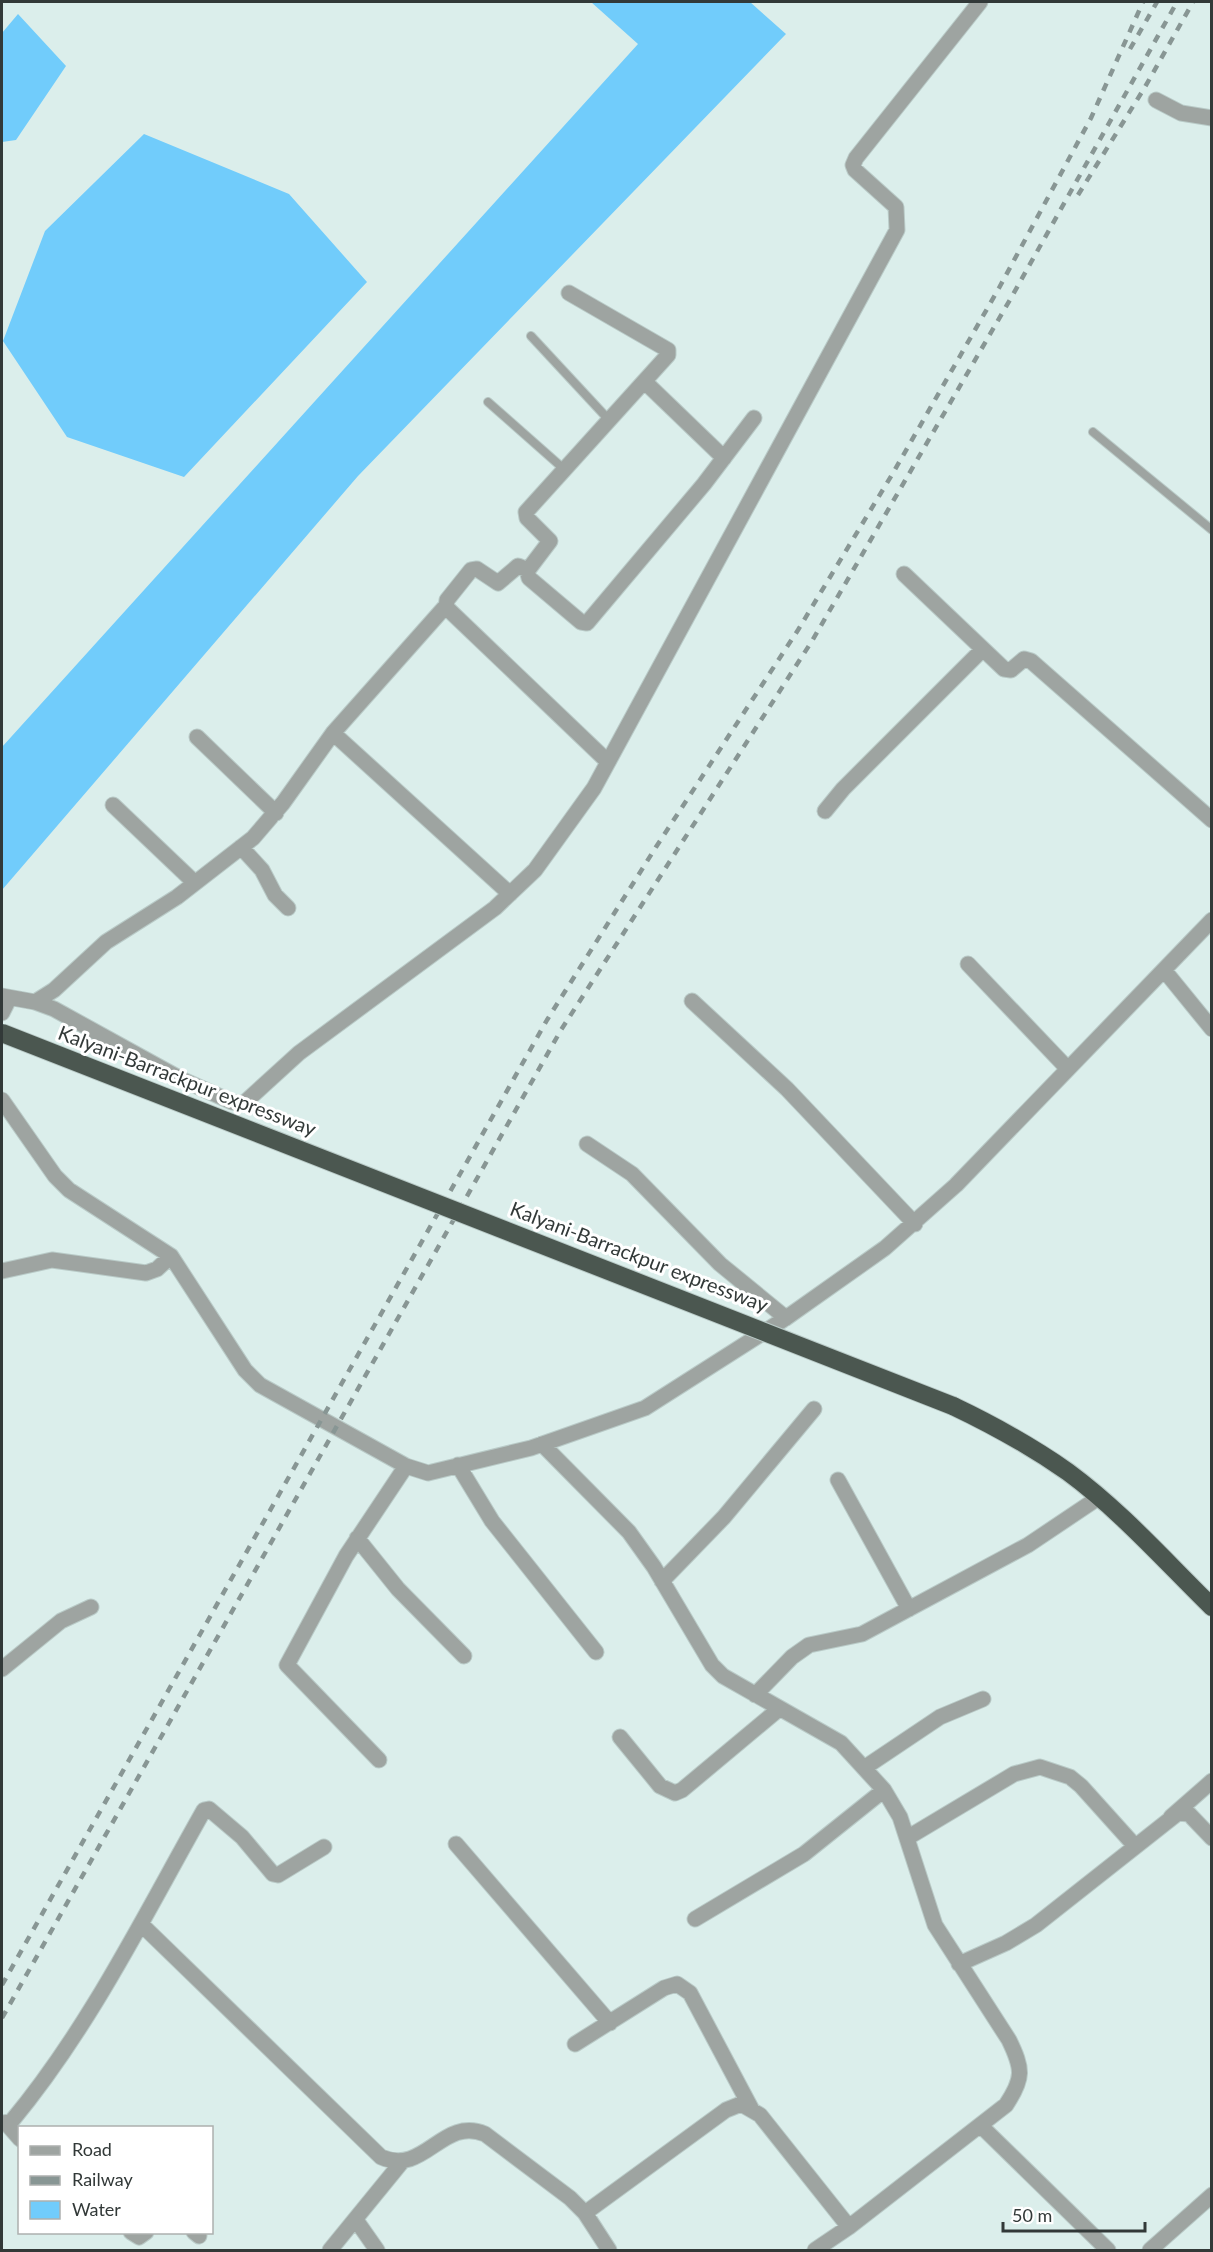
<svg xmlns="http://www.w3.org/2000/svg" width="1213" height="2252" font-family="Lato,sans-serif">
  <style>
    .water { fill: #71ccfb }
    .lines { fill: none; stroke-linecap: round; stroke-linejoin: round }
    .lane-casing { stroke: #b9cac7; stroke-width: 10 }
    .street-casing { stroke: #b9cac7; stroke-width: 17 }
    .highway-casing { stroke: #b9cac7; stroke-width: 20 }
    .lane { stroke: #9ea4a1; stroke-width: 8 }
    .street { stroke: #9ea4a1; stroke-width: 15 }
    .highway { stroke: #4b5750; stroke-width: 18 }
    .rail { stroke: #889694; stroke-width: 4.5; stroke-dasharray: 8 8; stroke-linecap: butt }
    .highway-bridge-casing { stroke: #b9cac7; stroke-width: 20; stroke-linecap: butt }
    .highway-bridge { stroke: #4b5750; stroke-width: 18 }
    .labels { text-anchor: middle; stroke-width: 6; stroke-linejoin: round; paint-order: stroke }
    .street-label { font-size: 20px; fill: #323938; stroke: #fff }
  </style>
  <rect width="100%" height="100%" fill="#dbeeeb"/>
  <path class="water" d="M591,2H750L786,34L358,476L2,890V747L638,44Z
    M18,14L66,66L16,140L2,142V33Z
    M144,134L289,194L367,282L184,477L67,437L3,341L45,231Z"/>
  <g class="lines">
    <g class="lane-casing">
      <path id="lane" d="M531,336L609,420
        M488,402L565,470
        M1093,432L1212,530"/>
    </g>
    <g class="street-casing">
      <path id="street" d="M1156,100L1181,113L1212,118
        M645,382L724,458
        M527,570L529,578L581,622L587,623L704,484L754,418
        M904,574L1004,669L1011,670L1024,659L1031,661L1212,820
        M446,608L447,600L471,570L477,569L498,583L518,566L528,570L550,541L527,518L526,512L668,355V350L569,293
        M333,733L510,894
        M197,737L276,813
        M113,805L195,883
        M825,811L843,789L983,649
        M241,847L262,870L275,895L288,908
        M968,964L1068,1069
        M1164,970L1212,1029
        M2,996L35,1002L54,1009L181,1079L232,1102L243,1104L299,1053L495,908L535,870L594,788L897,230L896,207L855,170L853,165L856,158L980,2
        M692,1001L787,1089L915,1224
        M35,1002L54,990L106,942L177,897L253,838L283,803L333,733L444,608L449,610L608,762
        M2,1013L9,999
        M2,1100L55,1176L69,1190L171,1256L245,1370L260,1385L406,1466L428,1473L531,1448L645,1408L786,1318L885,1248L956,1185L1212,920
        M587,1144L632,1174L720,1264L786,1318
        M2,1271L52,1260L146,1273L157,1269L171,1256
        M542,1444L629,1532L654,1567L712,1665L723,1676L841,1743L884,1790L900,1817L935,1925L1009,2040C1023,2069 1024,2078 1006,2105L849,2227L815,2250
        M458,1465L492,1521L596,1652
        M838,1480L909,1609
        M357,1538L398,1589L464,1656
        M662,1581L724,1517L814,1409
        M2,1669L61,1621L91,1607
        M755,1695L792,1657L809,1645L862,1634L1028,1545L1098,1498
        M620,1737L660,1786L675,1793L682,1790L779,1709
        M379,1760L287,1665L346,1556L406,1466
        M864,1768L940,1717L983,1699
        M1171,1817L1212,1781
        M907,1838L1014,1774L1040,1767L1070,1777L1081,1786L1135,1846
        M456,1844L610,2023
        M695,1919L804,1854L884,1790
        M142,1925L381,2157C425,2176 442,2116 485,2134L570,2198L585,2213L609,2250
        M959,1964L1006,1943L1036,1925L1178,1813L1189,1814L1212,1838
        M575,2044L664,1988L677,1984L690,1993L751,2108
        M2,2123L11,2122C90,2027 144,1916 204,1810L209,1809L242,1837L273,1874L278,1875L324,1847
        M6,2123L20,2139
        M981,2126L1108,2250
        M585,2213L726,2110L741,2104L760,2115L849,2227
        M356,2220L377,2250
        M131,2232L139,2237L146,2232
        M194,2232L199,2236
        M330,2250L401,2163
        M1150,2250L1212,2195"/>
    </g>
    <g class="highway-casing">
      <path id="highway" d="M953,1406C993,1425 1031,1446 1068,1472C1121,1511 1165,1561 1212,1607"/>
    </g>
    <use href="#lane" class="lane"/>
    <use href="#street" class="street"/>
    <use href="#highway" class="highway"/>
    <path class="rail" d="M1130,49L1157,2
      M1078,195L1145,87L1193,2
      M2,1985L547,1020L656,847L798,630L893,473L999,288L1091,118L1143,2
      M2,2018L561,1030L812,641L1011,298L1177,2"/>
    <g class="highway-bridge-casing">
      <path id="highway-bridge" d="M2,1033L953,1406"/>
    </g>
    <use href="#highway-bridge" class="highway-bridge"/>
  </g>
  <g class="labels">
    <g class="street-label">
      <text transform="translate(187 1081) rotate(21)" y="7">Kalyani-Barrackpur expressway</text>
      <text transform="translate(639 1257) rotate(21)" y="7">Kalyani-Barrackpur expressway</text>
    </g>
  </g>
  <rect width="1213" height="2252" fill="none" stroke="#323938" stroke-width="6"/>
  <rect x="18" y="2126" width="195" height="108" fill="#ffffff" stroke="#adb0af" stroke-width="1.5"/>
  <rect x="30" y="2146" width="30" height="9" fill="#9ea4a1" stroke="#adb0af" stroke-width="1.5"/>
  <text x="72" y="2156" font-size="18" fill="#323938">Road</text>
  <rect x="30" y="2176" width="30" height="9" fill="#889694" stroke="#adb0af" stroke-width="1.5"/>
  <text x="72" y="2186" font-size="18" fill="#323938">Railway</text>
  <rect x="30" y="2201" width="30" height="18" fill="#71ccfb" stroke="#adb0af" stroke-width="1.5"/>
  <text x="72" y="2216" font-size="18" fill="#323938">Water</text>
  <path d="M1003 2222v9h142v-9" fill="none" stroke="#323938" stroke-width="3"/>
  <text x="1012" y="2222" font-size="18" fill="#323938" stroke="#ffffff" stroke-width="4.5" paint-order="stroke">50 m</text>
</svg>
